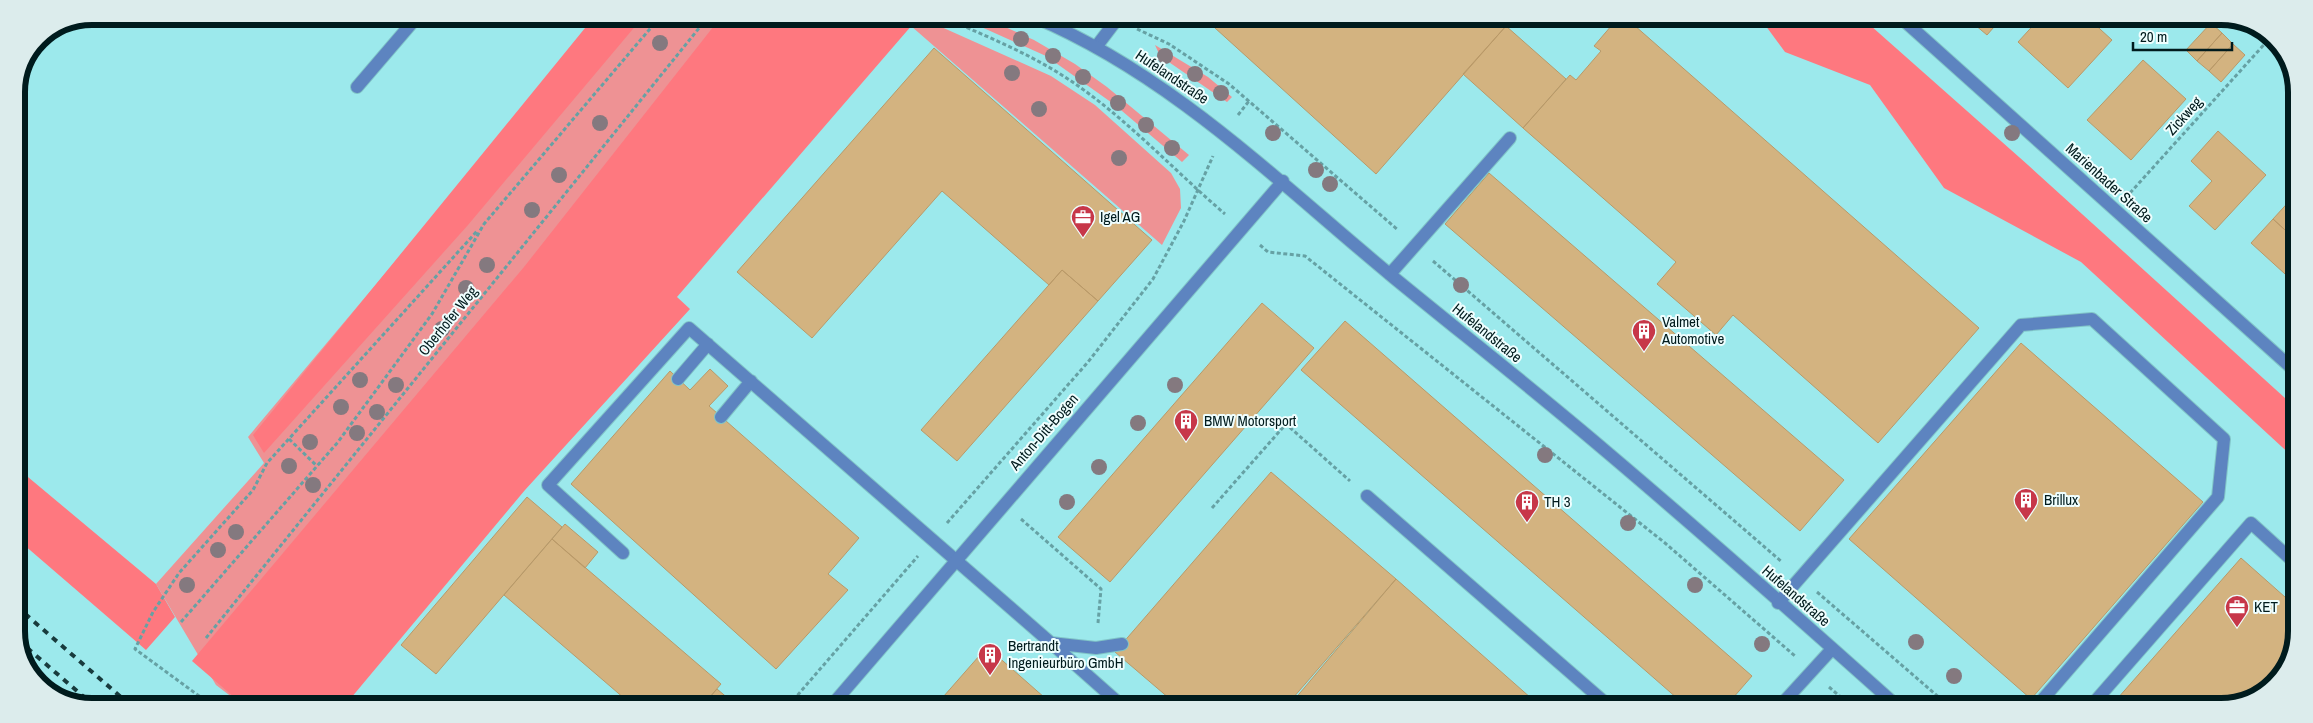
<svg xmlns="http://www.w3.org/2000/svg" width="2313" height="723" font-family="'Archivo Narrow',sans-serif">
  <style>
    .green { fill: #ee9294 }
    .forest { fill: #fe787f }
    .building { fill: #d3b380; stroke: #b99968 }
    .lines { fill: none; stroke-linecap: round; stroke-linejoin: round }
    .lane-casing { stroke: #80c4c7; stroke-width: 14 }
    .street-casing { stroke: #80c4c7; stroke-width: 14 }
    .path { stroke: #66a1a4; stroke-width: 3; stroke-dasharray: 4 2.5; stroke-linecap: butt }
    .lane { stroke: #5d84c0; stroke-width: 12 }
    .street { stroke: #5d84c0; stroke-width: 12 }
    .rail { stroke: #183b3d; stroke-width: 4; stroke-dasharray: 6 6; stroke-linecap: butt }
    .tree { fill: #84797f }
    .labels { text-anchor: middle; stroke-width: 4; stroke-linejoin: round; paint-order: stroke }
    .street-label { font-size: 15px; fill: #001b1d; stroke: #effefe }
    .poi-label { font-size: 15px; fill: #001b1d; stroke: #effefe; text-anchor: start }
    .rim { fill: none; stroke: #001b1d; stroke-width: 6 }
  </style>
  <rect width="100%" height="100%" fill="#9ce9ec"/>
  <path class="green" d="M600,17H889L317,704H241L216,685L156,584L264,463L248,437Z
    M919,17L1051,76L1095,105L1171,173L1180,189L1181,208L1162,245L911,26Z
    M959,17H983L1034,40L1075,64L1107,87L1189,155L1182,162L1115,105L1046,56Z
    M1155,45L1208,77L1232,97L1227,102L1160,56Z"/>
  <path class="forest" d="M594,17H643L468,225L264,453L253,435Z
    M721,17H919L677,297L690,309L525,490L351,698L358,704H242L192,661L524,267Z
    M1760,18H1862L2028,165L2295,407V459L2081,262L1944,188L1870,85L1785,52Z
    M16,467L156,584L175,617L146,650L16,538Z"/>
  <path class="building" d="M1204,18H1513L1376,174Z
    M1618,18H1626L1979,328L1878,443L1733,315L1716,335L1657,284L1676,262L1523,128L1570,75L1576,80L1601,51L1594,46Z
    M1968,19H2001L1987,35Z
    M2039,19H2089L2112,40L2068,88L2018,42Z
    M2211,23L2222,33L2197,61L2186,50Z
    M1506,26L1566,79L1523,128L1463,74Z
    M2222,33L2233,44L2209,71L2197,61Z
    M2233,44L2245,55L2221,82L2209,71Z
    M934,48L1152,240L1098,301L1062,270L1049,285L942,191L812,338L737,272Z
    M2143,60L2186,99L2131,160L2087,120Z
    M2218,131L2266,175L2215,230L2189,206L2212,181L2191,161Z
    M1489,173L1844,480L1800,531L1445,224Z
    M2294,196L2296,198V240L2273,219Z
    M2273,219L2296,240V284L2251,243Z
    M1062,270L1098,301L957,461L921,430Z
    M1262,303L1314,348L1110,582L1058,537Z
    M1345,321L1752,676L1726,706H1686L1301,370Z
    M2021,343L2203,502L2031,699L1849,539Z
    M710,369L728,386L709,406L859,538L828,574L848,590L776,669L571,484L670,371L690,390Z
    M1271,472L1396,579L1286,706L1177,705L1115,652Z
    M527,497L562,527L436,674L401,645Z
    M565,524L598,552L585,568L552,539Z
    M552,539L721,684L703,705H632L504,595Z
    M2241,558L2294,605V651L2267,691L2221,707H2110Z
    M1396,579L1540,706H1289Z
    M987,647L1053,705H936Z
    M717,689L736,705H703Z"/>
  <g class="lines">
    <g class="lane-casing">
      <path id="lane" d="M1096,47L1118,18
        M357,87L417,17
        M1390,274L1510,138
        M678,379L708,344
        M721,417L751,381
        M1367,496L1609,706
        M623,553L548,485L689,328L1051,643L1096,648L1122,644
        M1778,603L2021,325L2092,319L2224,439L2218,497L2036,707
        M1051,643L1121,705
        M1780,706L1832,649
        M2090,707L2251,523L2294,562"/>
    </g>
    <g class="street-casing">
      <path id="street" d="M1034,17C1172,75 1279,183 1393,277C1465,336 1538,393 1608,453C1706,536 1802,621 1897,706
        M1901,18L2295,371
        M832,705L1283,181"/>
    </g>
    <path class="path" d="M943,17C981,34 1021,50 1057,72C1119,110 1169,166 1225,214
      M1137,29L1169,44L1229,84L1398,230
      M1238,115L1249,101
      M2130,193L2270,38
      M1260,245L1268,252L1305,256L1665,543L1795,656
      M1433,261L1782,562
      M289,439L317,466
      M1212,508L1286,424L1350,481
      M1021,519L1101,589L1098,623
      M947,523L1088,362L1153,279L1184,221L1213,156
      M1817,592L1949,706
      M181,622L338,442L432,314L484,224L660,17
      M206,638L708,17
      M1829,687L1851,706
      M210,704L135,649L153,612L179,573L253,490L267,463L478,230
      M789,705L918,556"/>
    <use href="#lane" class="lane"/>
    <use href="#street" class="street"/>
    <path class="rail" d="M16,606L129,704
      M18,640L92,704"/>
  </g>
  <g class="tree">
    <circle cx="1021" cy="39" r="8"/>
    <circle cx="660" cy="43" r="8"/>
    <circle cx="1053" cy="56" r="8"/>
    <circle cx="1165" cy="56" r="8"/>
    <circle cx="1012" cy="73" r="8"/>
    <circle cx="1195" cy="74" r="8"/>
    <circle cx="1083" cy="77" r="8"/>
    <circle cx="1221" cy="93" r="8"/>
    <circle cx="1118" cy="103" r="8"/>
    <circle cx="1039" cy="109" r="8"/>
    <circle cx="600" cy="123" r="8"/>
    <circle cx="1146" cy="125" r="8"/>
    <circle cx="1273" cy="133" r="8"/>
    <circle cx="2012" cy="133" r="8"/>
    <circle cx="1172" cy="148" r="8"/>
    <circle cx="1119" cy="158" r="8"/>
    <circle cx="1316" cy="170" r="8"/>
    <circle cx="559" cy="175" r="8"/>
    <circle cx="1330" cy="184" r="8"/>
    <circle cx="532" cy="210" r="8"/>
    <circle cx="487" cy="265" r="8"/>
    <circle cx="1461" cy="285" r="8"/>
    <circle cx="466" cy="288" r="8"/>
    <circle cx="442" cy="329" r="8"/>
    <circle cx="360" cy="380" r="8"/>
    <circle cx="396" cy="385" r="8"/>
    <circle cx="1175" cy="385" r="8"/>
    <circle cx="341" cy="407" r="8"/>
    <circle cx="377" cy="412" r="8"/>
    <circle cx="1138" cy="423" r="8"/>
    <circle cx="357" cy="433" r="8"/>
    <circle cx="310" cy="442" r="8"/>
    <circle cx="1545" cy="455" r="8"/>
    <circle cx="289" cy="466" r="8"/>
    <circle cx="1099" cy="467" r="8"/>
    <circle cx="313" cy="485" r="8"/>
    <circle cx="1067" cy="502" r="8"/>
    <circle cx="1628" cy="523" r="8"/>
    <circle cx="236" cy="532" r="8"/>
    <circle cx="218" cy="550" r="8"/>
    <circle cx="187" cy="585" r="8"/>
    <circle cx="1695" cy="585" r="8"/>
    <circle cx="1916" cy="642" r="8"/>
    <circle cx="1762" cy="644" r="8"/>
    <circle cx="1954" cy="676" r="8"/>
  </g>
  <defs>
    <g id="office-pin" transform="scale(1.25)"><path d="M0 17L-7.5 6A9.5 9.5 0 1 1 7.5 6Z" fill="#c73749" stroke="#effefe"/><path d="M-6-3h4V-5.5h4V-3h4V5H-6ZM-1-4.5V-3h2v-1.5ZM-6 0V1H6V0Z" fill="#fff"/></g>
    <g id="building-pin" transform="scale(1.25)"><path d="M0 17L-7.5 6A9.5 9.5 0 1 1 7.5 6Z" fill="#c73749" stroke="#effefe"/><path d="M-4-6H4V6H1V3H-1V6H-4ZM-2.5-4.3h1.7v1.8h-1.7ZM.8-4.3h1.7v1.8H.8ZM-2.5-1h1.7V.8h-1.7ZM.8-1h1.7V.8H.8Z" fill="#fff"/></g>
  </defs>
  <g fill-rule="evenodd">
    <use href="#office-pin" x="1083" y="217"/>
    <use href="#building-pin" x="1644" y="331"/>
    <use href="#building-pin" x="1186" y="421"/>
    <use href="#building-pin" x="2026" y="500"/>
    <use href="#building-pin" x="1527" y="502"/>
    <use href="#office-pin" x="2237" y="607"/>
    <use href="#building-pin" x="990" y="655"/>
  </g>
  <g class="labels">
    <g class="street-label">
      <text transform="translate(1172 77) rotate(34)" y="5">Hufelandstraße</text>
      <text transform="translate(2184 116) rotate(-48)" y="5">Zickweg</text>
      <text transform="translate(2109 183) rotate(42)" y="5">Marienbader Straße</text>
      <text transform="translate(448 321) rotate(-51)" y="5">Oberhofer Weg</text>
      <text transform="translate(1487 333) rotate(39)" y="5">Hufelandstraße</text>
      <text transform="translate(1044 432) rotate(-49)" y="5">Anton-Ditt-Bogen</text>
      <text transform="translate(1796 596) rotate(41)" y="5">Hufelandstraße</text>
    </g>
    <g class="poi-label">
      <text x="1100" y="222">Igel AG</text>
      <text x="1662" y="327">Valmet<tspan x="1662" dy="17">Automotive</tspan></text>
      <text x="1204" y="426">BMW Motorsport</text>
      <text x="2044" y="505">Brillux</text>
      <text x="1544" y="507">TH 3</text>
      <text x="2254" y="612">KET</text>
      <text x="1008" y="651">Bertrandt<tspan x="1008" dy="17">Ingenieurbüro GmbH</tspan></text>
    </g>
  </g>
  <path d="M0 0H2313V723H0ZM92 25H2221A67 67 0 0 1 2288 92V631A67 67 0 0 1 2221 698H92A67 67 0 0 1 25 631V92A67 67 0 0 1 92 25Z" fill="#dcecec" fill-rule="evenodd"/>
  <path class="rim" d="M92 25H2221A67 67 0 0 1 2288 92V631A67 67 0 0 1 2221 698H92A67 67 0 0 1 25 631V92A67 67 0 0 1 92 25Z"/>
  <path d="M2133 42v8h99v-8" fill="none" stroke="#001b1d" stroke-width="2.5"/>
  <text x="2140" y="42" font-size="15" fill="#001b1d" stroke="#effefe" stroke-width="4" paint-order="stroke">20 m</text>
</svg>
